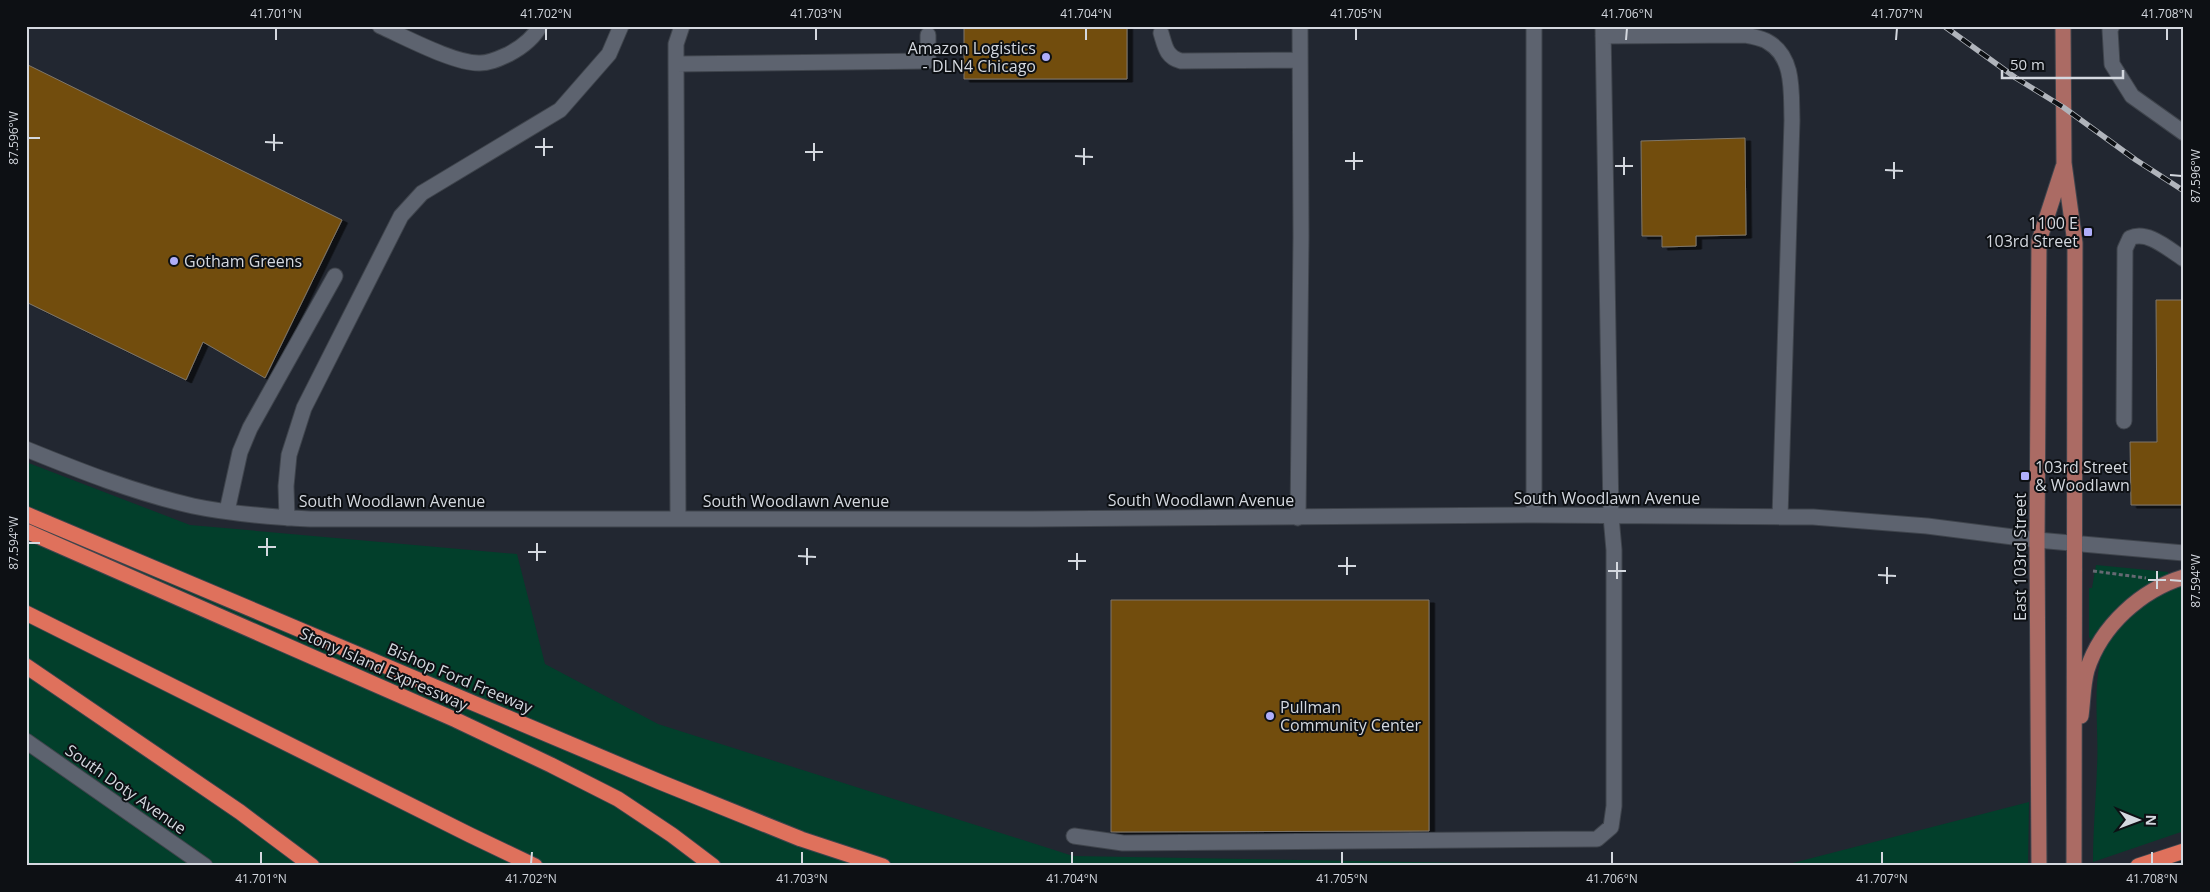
<svg xmlns="http://www.w3.org/2000/svg" width="2210" height="892" font-family="'Open Sans',sans-serif">
  <style>
    .green { fill: #023f2b }
    .building { fill: #724d0d; stroke: #7e766a; filter: url(#shadow) }
    .lines { fill: none; stroke-linecap: round; stroke-linejoin: round }
    .minor-casing { stroke: #3f444c; stroke-width: 17 }
    .major-casing { stroke: #3f444c; stroke-width: 17 }
    .highway-casing { stroke: #3f444c; stroke-width: 17 }
    .path { stroke: #656972; stroke-width: 3; stroke-dasharray: 4 2.5; stroke-linecap: butt }
    .minor { stroke: #5d636f; stroke-width: 15 }
    .major { stroke: #ab6b64; stroke-width: 15 }
    .highway { stroke: #df715c; stroke-width: 15 }
    .rail-casing { stroke: #b0b4bb; stroke-width: 5.5 }
    .rail { stroke: #0d1014; stroke-width: 4; stroke-dasharray: 11; stroke-linecap: butt }
    .ticks { fill: none; stroke: #d4d8df; stroke-width: 2 }
    .poi-dot { fill: #afaefa; stroke: #0d1014; stroke-width: 2 }
    .labels { text-anchor: middle; stroke-width: 4; stroke-linejoin: round; paint-order: stroke }
    .poi-label { font-size: 16px; fill: #d4d8df; stroke: #0d1014; text-anchor: start }
    .street-label { font-size: 16px; fill: #d4d8df; stroke: #0d1014 }
    .neatline { fill: none; stroke: #d4d8df; stroke-width: 2 }
    .ticks-label { font-size: 12px; text-anchor: middle; fill: #d4d8df }
  </style>
  <defs>
    <filter id="shadow"><feDropShadow dx="5.5" dy="3" stdDeviation="0" flood-color="#0009"/></filter>
  </defs>
  <rect width="100%" height="100%" fill="#222731"/>
  <path class="green" d="M26,462L190,525L517,554L545,664L658,724L1073,856L1644,866H26Z
    M2096,565L2168,572V575C2137,589 2110,612 2092,641L2089,637V588H2092Z
    M2184,585V831L2093,862C2093,830 2096,799 2097,767C2099,733 2093,695 2100,661C2108,625 2150,595 2184,585Z
    M2029,802L2028,866H1781Z"/>
  <path class="building" d="M964,26H1127V79H964Z
    M26,64L342,220L265,378L203,342L186,380L26,302Z
    M1745,138L1746,235L1696,236V246L1662,247V236H1642L1641,141Z
    M2156,300H2184V505H2131L2130,442H2157Z
    M1111,600H1429V831L1111,832Z"/>
  <g class="lines">
    <g class="minor-casing">
      <path id="minor" d="M380,26C405,37 455,64 480,63C491,63 500,58 509,54C522,47 533,39 540,26
        M2112,26L2110,30L2112,64L2132,96L2184,133
        M1161,33C1165,46 1166,57 1181,61L1300,60
        M1603,36L1746,35C1753,37 1762,38 1768,42C1795,57 1791,94 1792,120L1780,517
        M676,64L928,61V35
        M2124,421L2125,249L2130,238C2148,230 2168,249 2184,259
        M26,449C80,471 136,493 193,506C231,514 271,517 310,519H1032L1534,515L1813,517L1927,526L2037,540L2184,553
        M227,511L240,452L250,428L335,276
        M1534,515V26
        M287,518L286,486L289,455L304,408L401,216L422,193L560,110L609,54L621,26
        M678,518L676,64V44L682,26
        M1298,518L1301,237L1300,26
        M26,741L205,866
        M1074,836L1123,843L1597,839L1611,827L1614,806V550L1611,516L1603,26"/>
    </g>
    <g class="major-casing">
      <path id="major" d="M2063,26L2064,163L2075,243L2074,866
        M2081,716C2083,701 2083,684 2087,670C2101,626 2141,590 2184,577
        M2039,866L2037,540L2039,241L2063,167"/>
    </g>
    <g class="highway-casing">
      <path id="highway" d="M26,514L660,782L801,839L883,866
        M26,531L456,720L551,765L618,799L672,835L713,866
        M26,613L470,835L535,866
        M26,666L240,812L312,866
        M2138,866L2184,851"/>
    </g>
    <path class="path" d="M2093,571L2146,578"/>
    <use href="#minor" class="minor"/>
    <use href="#major" class="major"/>
    <use href="#highway" class="highway"/>
    <g class="rail-casing">
      <path id="rail" d="M1944,26L2016,78L2063,107L2136,160L2184,191"/>
    </g>
    <use href="#rail" class="rail"/>
  </g>
  <path class="ticks" d="M276,40V28M546,40V28M816,40V28M1086,40V28M1356,40V28M1626,40L1627,28M1896,40L1897,28M2167,40V28M28,138H40M265,142L283,143M535,147H553M274,151V134M805,152H823M544,156V138M1075,156L1093,157M814,161V143M1345,161H1363M1084,165V148M1615,166H1633M1354,170V152M1885,170L1903,171M1624,175V157M2170,175L2182,176M1894,179V162M28,543H40M258,547H276M528,552H546M267,556V538M798,556L816,557M537,561V543M1068,561H1086M807,565V548M1338,566H1356M1077,570V553M1608,571H1626M1347,575V557M1878,575L1896,576M1617,579V562M2148,580H2166M2170,580L2182,581M1887,584V567M2157,589V571M261,864V852M531,864L532,852M802,864V852M1072,864V852M1342,864V852M1612,864V852M1882,864V852M2152,864V852"/>
  <g class="poi-dot">
    <circle cx="1046" cy="57" r="5"/>
    <rect x="2083" y="227" width="10" height="10" rx="2.5"/>
    <circle cx="174" cy="261" r="5"/>
    <rect x="2020" y="471" width="10" height="10" rx="2.5"/>
    <circle cx="1270" cy="716" r="5"/>
  </g>
  <g class="labels">
    <g class="poi-label">
      <text x="1036" y="54" text-anchor="end">Amazon Logistics<tspan x="1036" dy="18">- DLN4 Chicago</tspan></text>
      <text x="2078" y="229" text-anchor="end">1100 E<tspan x="2078" dy="18">103rd Street</tspan></text>
      <text x="184" y="267">Gotham Greens</text>
      <text x="2035" y="473">103rd Street<tspan x="2035" dy="18">&amp; Woodlawn</tspan></text>
      <text x="1280" y="713">Pullman<tspan x="1280" dy="18">Community Center</tspan></text>
    </g>
    <g class="street-label">
      <text x="1607" y="504">South Woodlawn Avenue</text>
      <text x="1201" y="506">South Woodlawn Avenue</text>
      <text x="392" y="507">South Woodlawn Avenue</text>
      <text x="796" y="507">South Woodlawn Avenue</text>
      <text transform="translate(2020 557) rotate(-90)" y="6">East 103rd Street</text>
      <text transform="translate(384 669) rotate(24)" y="6">Stony Island Expressway</text>
      <text transform="translate(460 678) rotate(23)" y="6">Bishop Ford Freeway</text>
      <text transform="translate(126 789) rotate(35)" y="6">South Doty Avenue</text>
    </g>
  </g>
  <rect width="2210" height="892" fill="none" stroke="#0d1014" stroke-width="55"/>
  <g transform="translate(2138 820) rotate(91)" stroke="#0d1014" stroke-width="4" paint-order="stroke">
  <path d="M0-4L9 19L0 12L-9 19Z" fill="#d4d8df"/>
  <text y="-8" font-size="14" font-weight="bold" text-anchor="middle" fill="#d4d8df">N</text>
  </g>
  <path d="M2002 70v8h121v-8" fill="none" stroke="#d4d8df" stroke-width="2.5"/>
  <text x="2010" y="70" font-size="15" fill="#d4d8df" stroke="#0d1014" stroke-width="4" paint-order="stroke">50 m</text>
  <rect x="28" y="28" width="2154" height="836" class="neatline"/>
  <g class="ticks-label">
    <text x="276" y="18">41.701°N</text>
    <text x="546" y="18">41.702°N</text>
    <text x="816" y="18">41.703°N</text>
    <text x="1086" y="18">41.704°N</text>
    <text x="1356" y="18">41.705°N</text>
    <text x="1627" y="18">41.706°N</text>
    <text x="1897" y="18">41.707°N</text>
    <text x="2167" y="18">41.708°N</text>
    <text transform="translate(14 138) rotate(-90)" y="4">87.596°W</text>
    <text transform="translate(2196 176) rotate(-90)" y="4">87.596°W</text>
    <text transform="translate(14 543) rotate(-90)" y="4">87.594°W</text>
    <text transform="translate(2196 581) rotate(-90)" y="4">87.594°W</text>
    <text x="261" y="883">41.701°N</text>
    <text x="531" y="883">41.702°N</text>
    <text x="802" y="883">41.703°N</text>
    <text x="1072" y="883">41.704°N</text>
    <text x="1342" y="883">41.705°N</text>
    <text x="1612" y="883">41.706°N</text>
    <text x="1882" y="883">41.707°N</text>
    <text x="2152" y="883">41.708°N</text>
  </g>
</svg>
